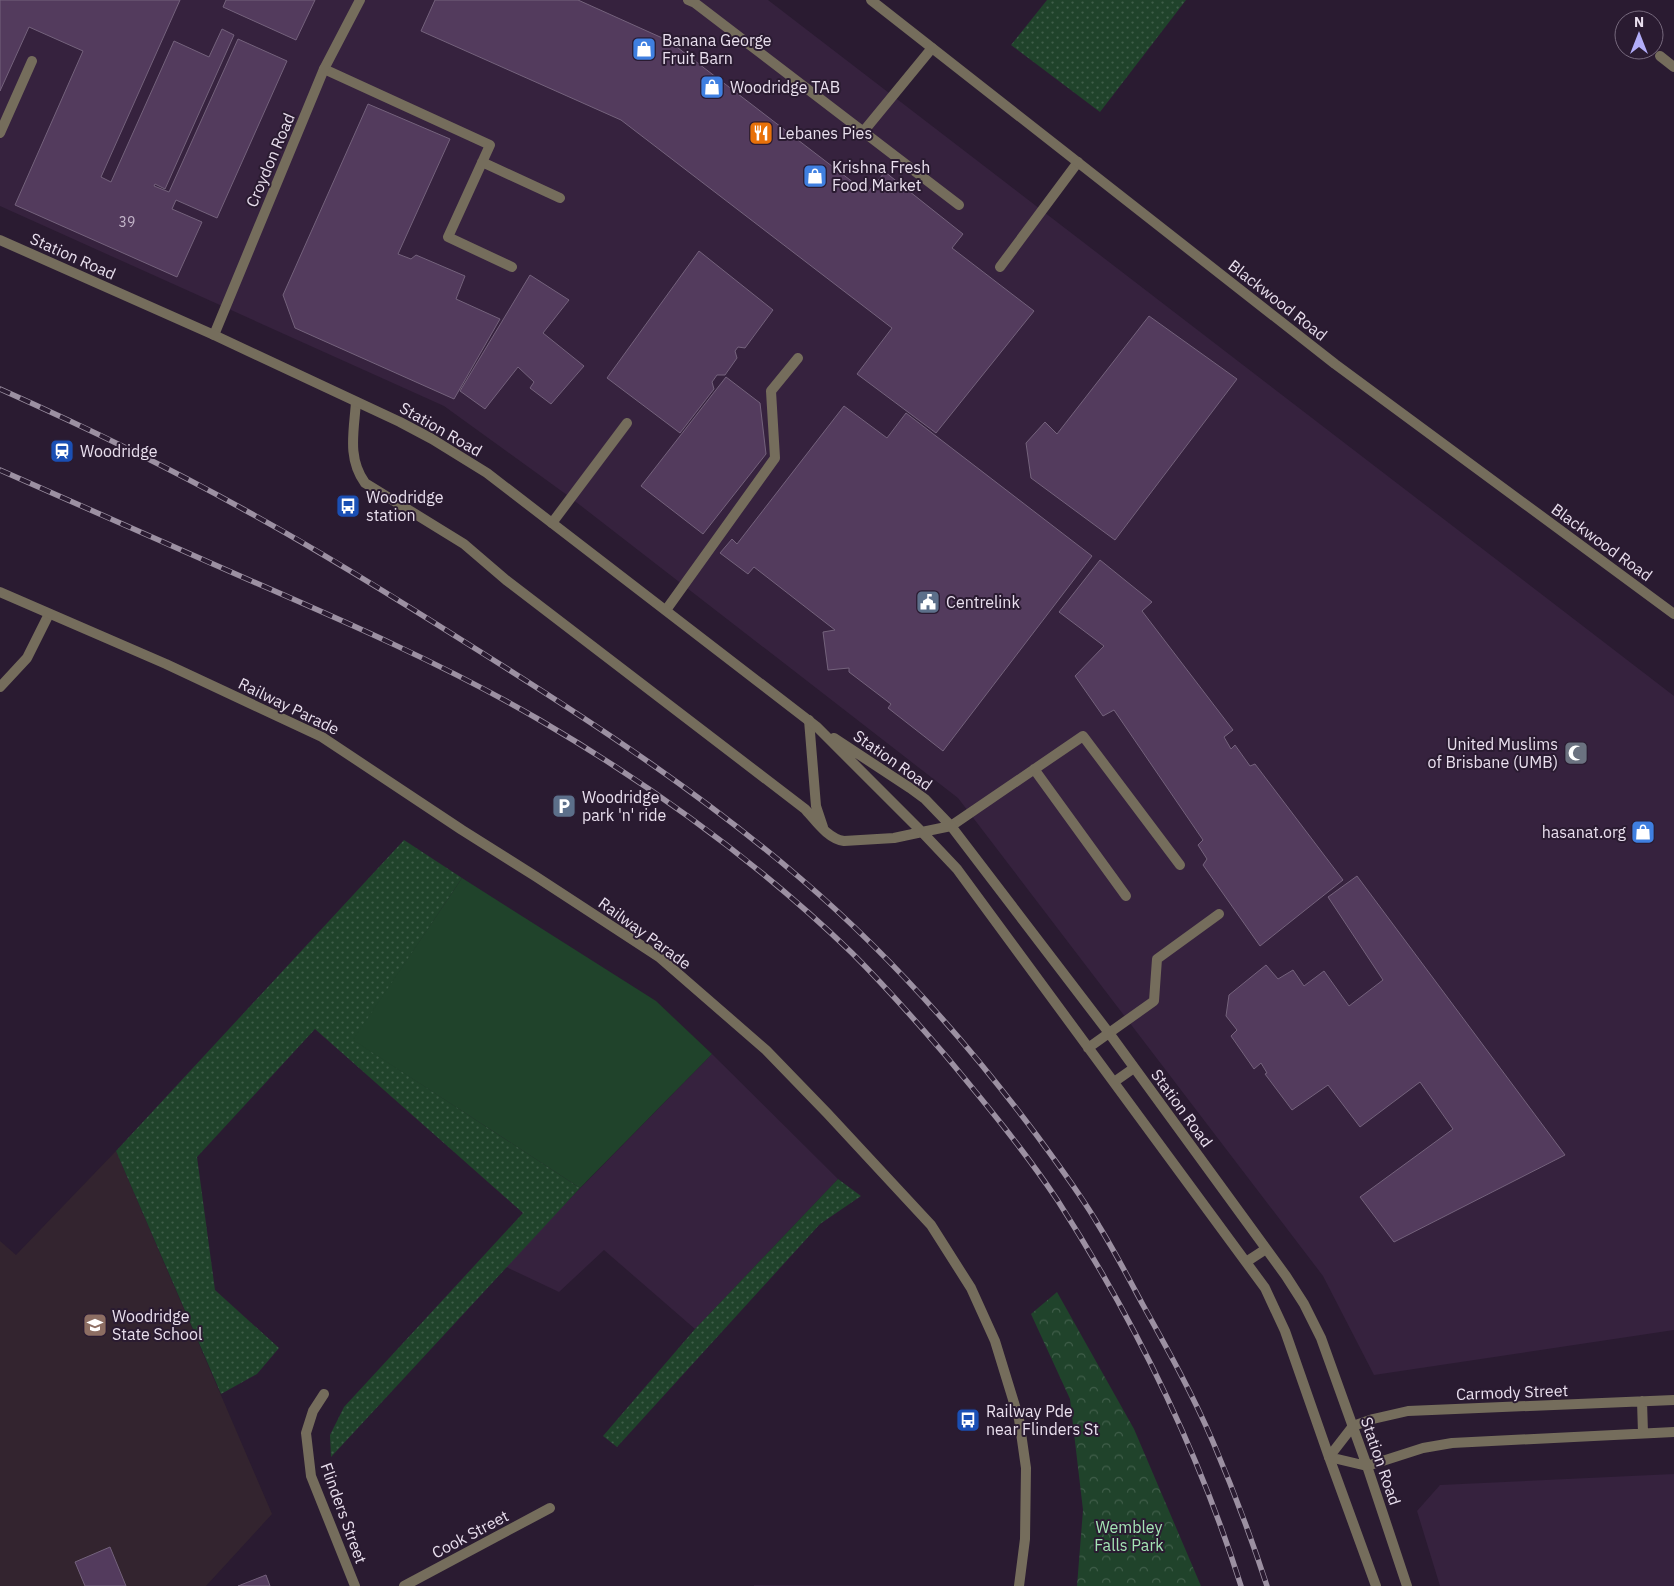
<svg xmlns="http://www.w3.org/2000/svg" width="1674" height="1586" font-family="'IBM Plex Sans',sans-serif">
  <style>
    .built { fill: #36223e }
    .education { fill: #33242f }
    .grass { fill: url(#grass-dots) }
    .park { fill: url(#park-crowns) }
    .garden { fill: #20432b }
    .building { fill: #533b5d; stroke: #74627c }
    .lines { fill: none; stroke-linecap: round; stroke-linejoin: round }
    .service { stroke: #756d5c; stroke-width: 10 }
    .minor { stroke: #756d5c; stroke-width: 10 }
    .tertiary { stroke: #756d5c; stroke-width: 10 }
    .rail-casing { stroke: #9c90a2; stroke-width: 5.5 }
    .rail { stroke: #2a1b31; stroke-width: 4; stroke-dasharray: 11; stroke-linecap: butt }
    .labels { text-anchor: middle; stroke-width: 4; stroke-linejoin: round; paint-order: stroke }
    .number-label { font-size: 14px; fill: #c4b6ca }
    .poi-label { font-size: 16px; fill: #e9dfee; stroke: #2a1b31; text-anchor: start }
    .street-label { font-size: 16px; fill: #e9dfee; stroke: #2a1b31 }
    .park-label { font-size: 16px; fill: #a4e5b5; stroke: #2a1b31 }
  </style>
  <defs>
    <pattern id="grass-dots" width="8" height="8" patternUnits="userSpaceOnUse" patternTransform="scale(1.25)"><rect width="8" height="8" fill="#20432b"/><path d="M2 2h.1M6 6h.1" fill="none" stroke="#405e4a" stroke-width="1.8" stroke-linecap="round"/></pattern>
    <pattern id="park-crowns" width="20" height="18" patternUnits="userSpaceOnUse" patternTransform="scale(1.25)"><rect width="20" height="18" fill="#20432b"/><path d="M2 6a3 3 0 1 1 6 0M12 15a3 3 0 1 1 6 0" fill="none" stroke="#405e4a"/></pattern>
  </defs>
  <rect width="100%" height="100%" fill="#2a1b31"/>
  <path class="built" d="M0,0H768L1674,696V1330L1374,1375L1323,1276L958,798L567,495L444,406L0,206Z
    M712,1054L838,1179L695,1329L604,1250L559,1292L504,1266Z
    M1674,1474V1586H1440L1417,1511L1440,1485Z
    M754,1585H934L754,1586Z"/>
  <path class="education" d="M116,1151L272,1514L206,1586H0V1241L16,1255Z"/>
  <path class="grass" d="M1047,0H1186L1100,112L1011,45Z
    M404,840L462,878L354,1040L580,1188L331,1457L330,1435L344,1407L523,1213L315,1029L197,1157L215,1290L279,1348L257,1374L221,1394L116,1151Z
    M838,1179L861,1196L820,1224L617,1447L603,1436L695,1329Z"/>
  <path class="park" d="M1057,1292L1134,1429L1201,1586H1077L1083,1510L1070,1399L1031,1314Z"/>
  <path class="garden" d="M462,878L656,1001L712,1054L580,1188L353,1040Z"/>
  <path class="building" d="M0,0H180L101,177L111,182L174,41L209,57L222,29L234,35L165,189L155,184L154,186L169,192L238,39L287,61L217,218L176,200L172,209L202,222L177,277L15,205L83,51L29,27L0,91Z
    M226,0H315L296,40L223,7Z
    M435,0H578L669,41L867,193L885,172L963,234L952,248L1034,311L936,433L857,374L892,328L621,120L421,31Z
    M368,104L450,139L398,254L411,259L416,255L465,276L456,299L500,319L454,399L295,328L283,295Z
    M699,251L773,310L745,348L738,347L735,351L737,358L725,375H717L712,382L714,389L680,433L607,378Z
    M530,275L569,300L543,333L584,366L551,404L530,388L534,382L518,367L485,409L460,391Z
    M1149,316L1237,379L1115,540L1031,478L1026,443L1045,422L1057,434Z
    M726,377L760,403L766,454L703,534L641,486Z
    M844,406L887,438L906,413L1092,556L943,751L888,708L891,704L849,672V668L828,670L823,632L835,630L754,567L748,574L720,553L732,539L737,544Z
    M1100,560L1152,602L1142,611L1233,730L1224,737L1231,749L1235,745L1250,766L1255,764L1343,880L1260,946L1203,865L1207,859L1198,845L1203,840L1114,710L1103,716L1075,676L1104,646L1059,612Z
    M1357,876L1565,1155L1394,1242L1360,1197L1453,1129L1420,1082L1360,1127L1328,1085L1292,1110L1265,1074L1267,1073L1261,1063L1254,1069L1231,1036L1237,1030L1226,1016L1229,995L1266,965L1278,979L1293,970L1304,986L1324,971L1349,1006L1383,980L1328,897Z
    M110,1547L126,1586H85L75,1562Z
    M266,1575L270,1586H238Z"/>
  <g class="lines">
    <path class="service" d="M688,0L695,3L959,205
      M324,69L490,145L448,237L512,267
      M863,132L932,48
      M0,133L32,61
      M482,162L560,198
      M1000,267L1078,162
      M356,402C354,431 347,458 365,483L464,544L506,580L805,809C816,821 828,839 844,841L894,838L922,832
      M552,523L627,423
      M666,610L775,458L771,391L798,358
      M809,720L816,806L823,827
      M1034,769L1126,896
      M951,826L1083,736L1180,865
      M1109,1033L1154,1001L1157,959L1219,914"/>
    <path class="minor" d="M871,0L1335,364L1674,614
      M1660,56L1674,67
      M214,335L324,69L360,0
      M0,687L27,658L49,614
      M324,1394L313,1411L306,1433L311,1476L355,1586
      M1329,1457L1376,1586
      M1367,1466L1407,1586
      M404,1586L550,1508"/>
    <path class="tertiary" d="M0,240L214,335L400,422L432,439L487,473L817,727L922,832L957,869L1265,1288L1285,1331L1329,1457
      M0,592L166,664L322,737L462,830L535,876L659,957L766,1050L827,1113L931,1225L971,1288L995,1341L1019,1419L1026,1468L1025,1539L1019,1586
      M834,738L910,788L925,799L951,826L1109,1033L1286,1276L1304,1304L1321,1338L1367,1466
      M922,832L951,826
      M1088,1048L1109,1033
      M1114,1082L1134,1068
      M1246,1262L1266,1249
      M1642,1401L1643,1433
      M1353,1426L1373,1419L1408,1411L1674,1400
      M1329,1457L1367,1466L1423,1448L1452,1443L1674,1432
      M1329,1457L1353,1426"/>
    <g class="rail-casing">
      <path id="rail" d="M0,389C83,426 164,465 243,509C320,551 394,597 468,644C583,716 697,790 800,878C889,954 968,1043 1038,1137C1059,1166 1081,1195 1099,1226C1115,1252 1129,1279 1143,1305C1168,1350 1193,1395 1213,1442C1233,1489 1251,1537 1267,1586
        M0,470C82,506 165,543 247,579C346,622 445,665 538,719C651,785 758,862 852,953C885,986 916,1021 946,1056C985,1103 1024,1150 1058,1201C1135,1321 1198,1450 1241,1586"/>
    </g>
    <use href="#rail" class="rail"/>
  </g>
  <defs>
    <g id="shop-square" transform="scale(1.25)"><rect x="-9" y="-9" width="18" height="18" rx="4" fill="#3f7fe0" stroke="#2a1b31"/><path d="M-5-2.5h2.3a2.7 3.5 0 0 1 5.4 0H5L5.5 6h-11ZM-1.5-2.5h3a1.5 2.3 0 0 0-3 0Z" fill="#fff"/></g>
    <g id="restaurant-square" transform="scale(1.25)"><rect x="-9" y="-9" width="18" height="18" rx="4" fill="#e8710a" stroke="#2a1b31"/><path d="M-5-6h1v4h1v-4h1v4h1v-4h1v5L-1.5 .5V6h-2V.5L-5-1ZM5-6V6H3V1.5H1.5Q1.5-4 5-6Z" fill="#fff"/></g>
    <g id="station-square" transform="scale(1.25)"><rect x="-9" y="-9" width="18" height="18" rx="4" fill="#1a4fb4" stroke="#2a1b31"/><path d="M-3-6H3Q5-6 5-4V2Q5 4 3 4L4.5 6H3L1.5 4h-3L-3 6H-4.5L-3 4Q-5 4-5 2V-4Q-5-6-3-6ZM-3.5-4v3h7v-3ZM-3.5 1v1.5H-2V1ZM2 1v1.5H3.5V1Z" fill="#fff"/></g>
    <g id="bus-square" transform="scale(1.25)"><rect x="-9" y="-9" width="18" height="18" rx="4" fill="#1a4fb4" stroke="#2a1b31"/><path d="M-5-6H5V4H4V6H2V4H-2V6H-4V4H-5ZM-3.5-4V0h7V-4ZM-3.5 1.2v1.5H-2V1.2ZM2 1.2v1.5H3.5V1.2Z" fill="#fff"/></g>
    <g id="civic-square" transform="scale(1.25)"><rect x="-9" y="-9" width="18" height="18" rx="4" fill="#5c6f8a" stroke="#2a1b31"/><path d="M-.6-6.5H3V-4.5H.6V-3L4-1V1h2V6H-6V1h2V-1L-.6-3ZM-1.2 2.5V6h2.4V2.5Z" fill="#fff"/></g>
    <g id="mosque-square" transform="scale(1.25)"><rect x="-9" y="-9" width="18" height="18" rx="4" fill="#6b7280" stroke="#2a1b31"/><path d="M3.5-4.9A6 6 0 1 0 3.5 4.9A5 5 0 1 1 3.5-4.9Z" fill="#fff"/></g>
    <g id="parking-square" transform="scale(1.25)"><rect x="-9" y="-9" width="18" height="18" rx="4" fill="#5c6f8a" stroke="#2a1b31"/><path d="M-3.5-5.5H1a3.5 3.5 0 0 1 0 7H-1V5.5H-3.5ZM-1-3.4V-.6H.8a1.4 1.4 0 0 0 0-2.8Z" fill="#fff"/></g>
    <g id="school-square" transform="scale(1.25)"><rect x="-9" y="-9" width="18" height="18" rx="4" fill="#8d6e63" stroke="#2a1b31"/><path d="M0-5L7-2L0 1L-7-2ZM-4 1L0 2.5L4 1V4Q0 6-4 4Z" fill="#fff"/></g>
  </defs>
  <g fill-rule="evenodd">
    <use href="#shop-square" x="644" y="49"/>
    <use href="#shop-square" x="712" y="87"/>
    <use href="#restaurant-square" x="761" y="133"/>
    <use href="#shop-square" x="815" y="176"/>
    <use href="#station-square" x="62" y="451"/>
    <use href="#bus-square" x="348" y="506"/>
    <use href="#civic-square" x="928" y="602"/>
    <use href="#mosque-square" x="1576" y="753"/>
    <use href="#parking-square" x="564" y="806"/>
    <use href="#shop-square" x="1643" y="832"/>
    <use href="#school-square" x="95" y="1325"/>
    <use href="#bus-square" x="968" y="1420"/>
  </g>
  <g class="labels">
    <g class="number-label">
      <text x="127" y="227">39</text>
    </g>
    <g class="poi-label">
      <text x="662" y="46">Banana George<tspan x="662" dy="18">Fruit Barn</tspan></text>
      <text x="730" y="93">Woodridge TAB</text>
      <text x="778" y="139">Lebanes Pies</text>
      <text x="832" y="173">Krishna Fresh<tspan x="832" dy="18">Food Market</tspan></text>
      <text x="80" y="457">Woodridge</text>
      <text x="366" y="503">Woodridge<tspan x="366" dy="18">station</tspan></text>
      <text x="946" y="608">Centrelink</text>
      <text x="1558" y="750" text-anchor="end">United Muslims<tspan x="1558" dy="18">of Brisbane (UMB)</tspan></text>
      <text x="582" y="803">Woodridge<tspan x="582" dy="18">park 'n' ride</tspan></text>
      <text x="1626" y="838" text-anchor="end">hasanat.org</text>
      <text x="112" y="1322">Woodridge<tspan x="112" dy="18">State School</tspan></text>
      <text x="986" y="1417">Railway Pde<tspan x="986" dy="18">near Flinders St</tspan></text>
    </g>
    <g class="street-label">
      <text transform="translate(270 160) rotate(-67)" y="6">Croydon Road</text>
      <text transform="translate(73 256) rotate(24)" y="6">Station Road</text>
      <text transform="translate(1278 300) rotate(38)" y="6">Blackwood Road</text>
      <text transform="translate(441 429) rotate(30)" y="6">Station Road</text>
      <text transform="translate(1602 542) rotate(36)" y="6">Blackwood Road</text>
      <text transform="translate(289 706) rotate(26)" y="6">Railway Parade</text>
      <text transform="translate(893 760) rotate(35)" y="6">Station Road</text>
      <text transform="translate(645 933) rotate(36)" y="6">Railway Parade</text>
      <text transform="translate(1182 1108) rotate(54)" y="6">Station Road</text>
      <text transform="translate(1512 1392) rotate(-2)" y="6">Carmody Street</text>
      <text transform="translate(1381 1461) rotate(71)" y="6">Station Road</text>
      <text transform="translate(344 1513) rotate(70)" y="6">Flinders Street</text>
      <text transform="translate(470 1534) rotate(-28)" y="6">Cook Street</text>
    </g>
    <g class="park-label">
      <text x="1129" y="1533">Wembley<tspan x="1129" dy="18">Falls Park</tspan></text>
    </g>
  </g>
  <g transform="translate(1639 35)"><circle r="24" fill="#2a1b31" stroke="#76697d"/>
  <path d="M0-4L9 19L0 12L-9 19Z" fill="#b2adf9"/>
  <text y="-8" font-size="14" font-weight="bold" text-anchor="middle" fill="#e9dfee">N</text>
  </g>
</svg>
